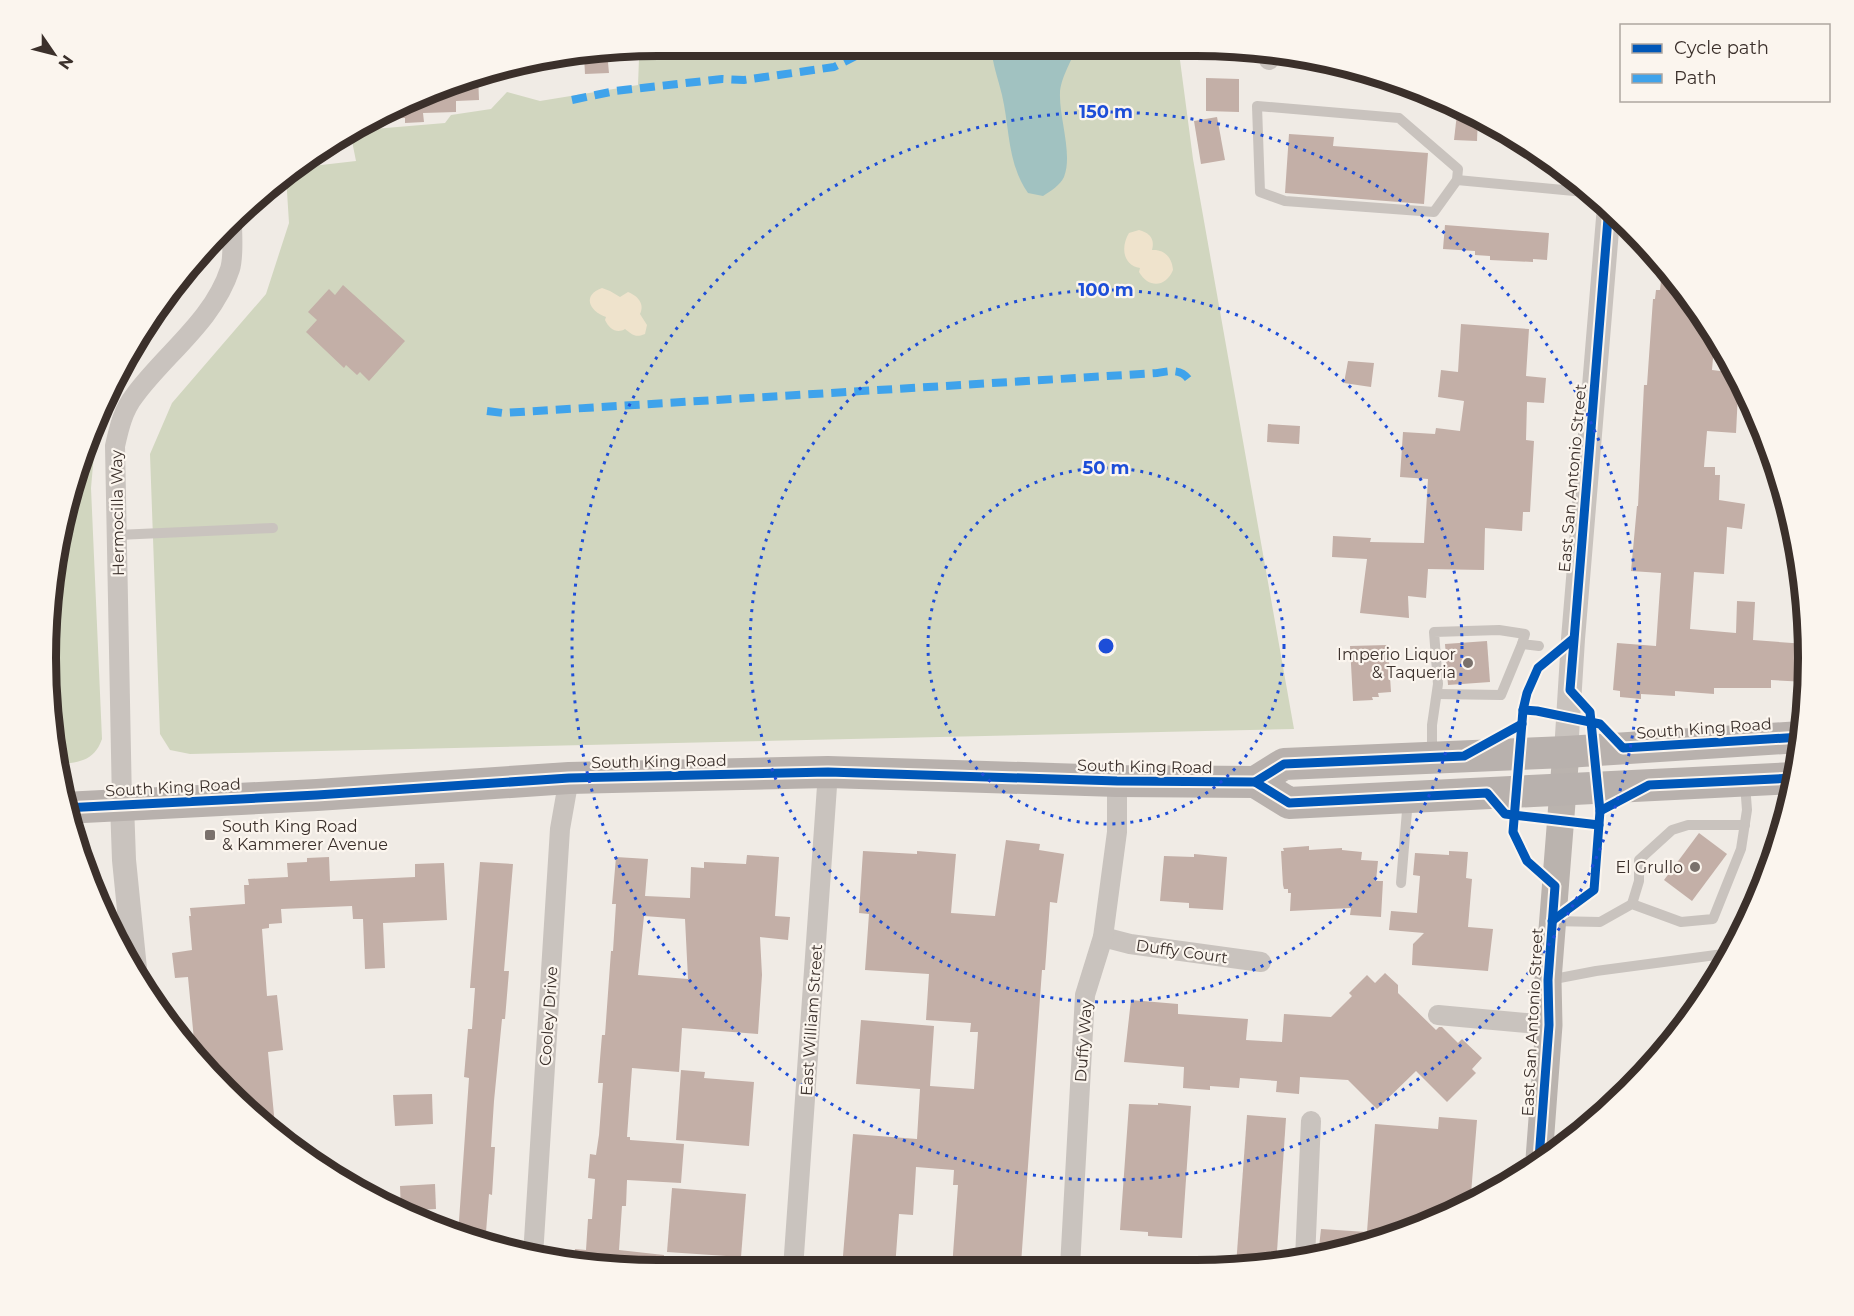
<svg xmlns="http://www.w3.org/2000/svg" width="1854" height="1316" font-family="Montserrat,sans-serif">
  <rect width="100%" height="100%" fill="#f0ebe5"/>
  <!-- green -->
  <g fill="#d1d6bf">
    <polygon points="808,45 1178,45 1193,159 1294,729 190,754 170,750 160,734 150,454 172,403 266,294 289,223 286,176 295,168 356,161 350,131 445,123 451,115 491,109 507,92 540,101 638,85 639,59"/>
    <path d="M135,342L145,350L122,378L106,408L95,442L91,488L102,739C94,762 77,763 55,764L50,738V578L92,423Z"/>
  </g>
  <!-- sand -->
  <g fill="#efe3cc">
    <path d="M1139,230C1150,233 1155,239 1152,250C1164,249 1172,257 1173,270C1166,287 1149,289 1139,272L1140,268C1122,265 1121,246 1129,233Z"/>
    <path d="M602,288L610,291L620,297L628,292C638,296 645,304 640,314L647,325L645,334C635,338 633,335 625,329C617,334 609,329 605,320L606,317C589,311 582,295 602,288Z"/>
  </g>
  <!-- water -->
  <path fill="#a1c2c1" d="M991,45H1079C1073,56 1060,80 1060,93C1059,118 1073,154 1064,177C1060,185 1051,191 1043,196L1028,193C1007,163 1010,129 1002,95C998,78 992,63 991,45Z"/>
  <!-- building -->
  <g fill="#c3afa7" fill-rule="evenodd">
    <polygon points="607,52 609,73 585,74 584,55"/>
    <polygon points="478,74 479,100 456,101 456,112 423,113 424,122 405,123 405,118 367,119 387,108"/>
    <polygon points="1206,78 1239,79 1239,112 1206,111"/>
    <polygon points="1458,105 1478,115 1477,141 1454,140"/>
    <polygon points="1217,117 1225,160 1201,164 1194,121"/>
    <polygon points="1289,134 1334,137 1333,146 1428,153 1424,204 1285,193"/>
    <polygon points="1445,225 1549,233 1547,260 1533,259 1533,262 1490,260 1490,256 1475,255 1475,251 1443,249"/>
    <polygon points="1663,262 1715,334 1712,370 1737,373 1746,394 1738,393 1736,433 1707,431 1704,467 1715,467 1715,475 1720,475 1719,500 1745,504 1742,529 1727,527 1724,574 1694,572 1690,629 1736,633 1737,601 1755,602 1753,640 1806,644 1807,682 1771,680 1771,688 1714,688 1714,694 1675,691 1675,696 1641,694 1641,699 1620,697 1620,691 1613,690 1617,643 1656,646 1661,573 1631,571 1637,506 1638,506 1644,385 1647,385 1653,299 1655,299 1656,290 1660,290"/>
    <polygon points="343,285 405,341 369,381 360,372 357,375 346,365 344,368 306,332 317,320 308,312 329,289 335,295"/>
    <polygon points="1461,324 1529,329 1526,376 1546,378 1544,403 1527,402 1526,440 1534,441 1530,512 1523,512 1522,531 1485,528 1484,570 1428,569 1426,598 1408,596 1409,618 1360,613 1367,559 1332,557 1333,536 1371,538 1370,542 1424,543 1428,479 1400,477 1403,432 1435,434 1436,428 1460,431 1464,401 1438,397 1441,370 1458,372"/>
    <polygon points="1348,361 1374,363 1371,387 1344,383"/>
    <polygon points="1268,424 1300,426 1299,444 1267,442"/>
    <polygon points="1487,641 1490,682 1448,685 1445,644"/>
    <polygon points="1388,645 1391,692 1378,693 1379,697 1372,697 1373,700 1353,701 1350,646"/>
    <polygon points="1699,833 1727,854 1692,901 1664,880"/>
    <polygon points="1006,840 1040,844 1039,850 1064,854 1057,903 1050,902 1045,970 1042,970 1021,1264 995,1262 995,1267 952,1268 958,1185 953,1185 954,1170 916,1167 913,1215 899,1214 895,1268 842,1268 853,1134 917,1139 920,1089 856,1084 861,1020 934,1026 930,1086 974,1089 978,1032 970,1032 971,1023 926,1020 929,974 865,970 869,914 859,913 863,851 917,854 917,851 956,854 951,913 995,916"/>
    <polygon points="1309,846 1309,850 1342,848 1342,850 1362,852 1361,860 1378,861 1376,881 1383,881 1381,917 1350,915 1351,908 1290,911 1291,893 1288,893 1288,889 1284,889 1283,885 1281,851 1284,851 1283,848"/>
    <polygon points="1449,851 1468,852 1466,878 1472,879 1468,927 1493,929 1488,971 1412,965 1413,944 1424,933 1389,930 1391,911 1417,913 1420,876 1413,875 1415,853 1449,855"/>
    <polygon points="1194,854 1227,857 1223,910 1189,908 1189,903 1160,901 1164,856 1194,857"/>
    <path d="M747,855L779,857L775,916L790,917L788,940L760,937L762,975L758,1034L682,1028L679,1072L632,1068L627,1137H630V1140L684,1144L681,1183L627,1180L626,1206H622L619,1250L664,1255V1269L618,1270L574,1262L575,1249L586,1250L588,1219H592L595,1179L588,1178L590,1154L596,1155L599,1135L603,1083H598L602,1035H605L611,951H613L616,904H612L616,857L648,859L645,896L690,898L691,867L704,868V862L746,864ZM644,916L685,919L688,979L638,975Z"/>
    <polygon points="329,857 330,881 415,877 415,864 444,863 447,920 383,923 385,968 365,969 363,919 353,919 352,906 281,909 282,923 269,924 269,928 262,929 267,996 277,995 283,1050 268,1052 276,1136 196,1061 188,977 175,978 172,953 192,950 189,916 191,916 190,908 245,904 244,885 249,885 248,879 288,877 287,863 307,862 307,858"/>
    <polygon points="480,862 513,864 504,971 509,971 505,1019 502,1019 494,1101 491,1147 495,1147 492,1195 489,1194 485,1245 458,1235 469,1078 464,1077 468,1029 472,1029 475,988 470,988"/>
    <polygon points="1385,973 1398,985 1398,993 1436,1030 1439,1027 1442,1027 1458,1043 1462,1039 1482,1058 1472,1069 1476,1073 1447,1102 1416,1071 1377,1109 1348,1080 1300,1077 1299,1094 1276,1092 1277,1081 1240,1078 1239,1088 1210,1086 1210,1090 1183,1088 1184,1067 1124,1062 1131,1000 1178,1004 1178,1014 1248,1019 1246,1040 1282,1042 1284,1014 1331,1017 1352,996 1349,993 1367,975 1375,983"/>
    <polygon points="681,1070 705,1072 704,1078 754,1082 749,1146 676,1140"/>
    <polygon points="432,1094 433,1124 395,1126 393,1095"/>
    <polygon points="1158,1103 1191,1106 1182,1238 1148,1236 1148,1232 1120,1230 1129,1104 1158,1105"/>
    <polygon points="1247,1115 1286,1118 1276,1266 1236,1266"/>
    <polygon points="1439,1117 1477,1120 1470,1206 1393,1239 1318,1256 1321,1229 1367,1232 1375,1124 1438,1129"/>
    <polygon points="435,1184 436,1209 401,1211 400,1186"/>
    <polygon points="672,1188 746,1194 741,1257 667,1252"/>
  </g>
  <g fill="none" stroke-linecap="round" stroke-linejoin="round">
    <!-- service -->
    <g stroke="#c9c3be" stroke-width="10">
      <polygon points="1257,106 1399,118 1458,169 1457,180 1434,212 1285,201 1260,192"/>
      <polyline points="1457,180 1595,193"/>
      <polyline points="117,535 273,528"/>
      <polyline points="1437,694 1501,695 1522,644"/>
      <polyline points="1432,756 1432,725 1438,684 1434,632 1499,630 1525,634 1522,644 1539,646"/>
      <polyline points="1401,883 1408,799"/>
      <polyline points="1632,904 1639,881 1639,860 1672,830 1688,825 1745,825"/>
      <polyline points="1552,921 1600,922 1632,904 1681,922 1713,919 1741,849 1747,810 1745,784"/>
      <polyline points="1549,980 1596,971 1731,953"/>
    </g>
    <!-- minor -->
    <g stroke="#c9c3be" stroke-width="20">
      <polyline points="1267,52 1269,60"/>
      <path d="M122,804L115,446C119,428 123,410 135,395C166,353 213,321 230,269C234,256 232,237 232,223"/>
      <polyline points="1103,937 1130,944 1261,962"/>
      <polyline points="1438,1015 1549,1025"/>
      <polyline points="533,1256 560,829 569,778"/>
      <polyline points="1305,1259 1311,1121"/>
      <polyline points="1070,1267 1085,995 1103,937 1117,832 1117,781"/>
      <polyline points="793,1269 828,772"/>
    </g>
    <!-- tertiary -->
    <g stroke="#c9c3be" stroke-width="24">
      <polyline points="1566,752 1573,639 1609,206"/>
      <polyline points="122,804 124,860 135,969"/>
    </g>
    <!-- secondary -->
    <polyline stroke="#bab3ae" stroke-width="27" points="1539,1159 1549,1025 1548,980 1566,752"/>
    <!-- primary -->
    <g stroke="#b8b1ad" stroke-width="32">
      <polyline points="1255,782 1289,803 1795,778"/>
      <polyline points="64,808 317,795 569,778 828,772 1117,781 1255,782 1284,764 1566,752 1801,737"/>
    </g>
    <!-- quiet -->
    <g stroke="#3fa3eb" stroke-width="8" stroke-dasharray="15 8" stroke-linecap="butt">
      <polyline points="572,100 615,91 722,79 744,80 834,67 856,56 862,45"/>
      <path d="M487,411L503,413L1157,373C1169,371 1181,368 1189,380"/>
    </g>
    <!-- cycleway casing -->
    <g stroke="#fbf5ee" stroke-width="13">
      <g id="cycleway">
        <polyline points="1523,710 1537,711 1600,724 1623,748 1801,737"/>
        <polyline points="1255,782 1289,803 1487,793 1505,814 1599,825"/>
        <polyline points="64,808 317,795 569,778 828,772 1117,781 1255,782 1284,764 1464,756 1522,724"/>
        <polyline points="1600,811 1649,785 1795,778"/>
        <polyline points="1552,921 1594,890 1600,811 1590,712 1570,690 1609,206"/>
        <polyline points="1539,1159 1549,1025 1548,980 1555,886 1527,861 1513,832 1523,710 1527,693 1538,668 1573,639"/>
      </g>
    </g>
    <!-- cycleway -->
    <use href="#cycleway" stroke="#0057b8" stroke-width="9"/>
  </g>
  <!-- distance rings -->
  <g fill="none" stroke="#1d4ed8" stroke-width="3" stroke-dasharray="3 6">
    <circle cx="1106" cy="646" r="178"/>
    <circle cx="1106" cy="646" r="356"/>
    <circle cx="1106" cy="646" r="534"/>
  </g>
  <!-- markers -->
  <g fill="#7a716c" stroke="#fbf5ee" stroke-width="2">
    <circle cx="1468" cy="663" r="6"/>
    <rect x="204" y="829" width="12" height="12" rx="3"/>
    <circle cx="1695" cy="867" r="6"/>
  </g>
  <g text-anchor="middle" stroke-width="4.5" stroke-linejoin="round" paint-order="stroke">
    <!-- street labels -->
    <g font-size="16" fill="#3b302b" stroke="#fbf5ee">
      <text transform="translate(1572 478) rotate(-85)" y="6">East San Antonio Street</text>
      <text transform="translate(117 513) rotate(-91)" y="6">Hermocilla Way</text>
      <text transform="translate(1704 728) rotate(-4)" y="6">South King Road</text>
      <text transform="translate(659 761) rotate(-1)" y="6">South King Road</text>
      <text transform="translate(1145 766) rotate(1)" y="6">South King Road</text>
      <text transform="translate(173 787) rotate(-3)" y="6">South King Road</text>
      <text transform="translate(1182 951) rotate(8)" y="6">Duffy Court</text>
      <text transform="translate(548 1016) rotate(-86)" y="6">Cooley Drive</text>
      <text transform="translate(811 1020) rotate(-86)" y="6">East William Street</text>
      <text transform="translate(1532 1022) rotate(-87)" y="6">East San Antonio Street</text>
      <text transform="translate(1083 1041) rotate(-86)" y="6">Duffy Way</text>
    </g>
    <!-- poi labels -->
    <g font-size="16" fill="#3b302b" stroke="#fbf5ee" text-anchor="end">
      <text x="1456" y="660">Imperio Liquor<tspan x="1456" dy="18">&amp; Taqueria</tspan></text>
      <text x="222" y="832" text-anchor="start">South King Road<tspan x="222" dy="18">&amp; Kammerer Avenue</tspan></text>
      <text x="1683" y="873">El Grullo</text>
    </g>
  </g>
  <!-- crop -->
  <path d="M0 0H1854V1316H0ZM658 56H1196A602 602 0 0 1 1798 658V658A602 602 0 0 1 1196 1260H658A602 602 0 0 1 56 658V658A602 602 0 0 1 658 56Z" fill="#fbf5ee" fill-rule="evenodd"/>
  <path fill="none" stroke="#3b302b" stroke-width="8" d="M658 56H1196A602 602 0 0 1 1798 658V658A602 602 0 0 1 1196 1260H658A602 602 0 0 1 56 658V658A602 602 0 0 1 658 56Z"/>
  <circle cx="1106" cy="646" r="9" fill="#1d4ed8" stroke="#fbf5ee" stroke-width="3"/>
  <g font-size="18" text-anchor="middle" font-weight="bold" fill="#1d4ed8" stroke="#fbf5ee" stroke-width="4.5" stroke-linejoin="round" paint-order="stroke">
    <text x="1106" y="118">150 m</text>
    <text x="1106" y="296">100 m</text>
    <text x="1106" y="474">50 m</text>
  </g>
  <!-- legend -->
  <rect x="1620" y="24" width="210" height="78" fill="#fbf5ee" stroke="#aea6a0" stroke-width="1.5"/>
  <rect x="1632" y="44" width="30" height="9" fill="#0057b8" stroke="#aea6a0" stroke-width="1.5"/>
  <text x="1674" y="54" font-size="18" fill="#3b302b">Cycle path</text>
  <rect x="1632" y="74" width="30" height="9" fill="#3fa3eb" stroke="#aea6a0" stroke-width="1.5"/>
  <text x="1674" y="84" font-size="18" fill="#3b302b">Path</text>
  <!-- north arrow -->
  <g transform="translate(54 54) rotate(125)" stroke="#fbf5ee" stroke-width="4.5" paint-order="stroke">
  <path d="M0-4.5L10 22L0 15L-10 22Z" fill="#3b302b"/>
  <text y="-9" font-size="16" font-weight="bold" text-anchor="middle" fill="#3b302b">N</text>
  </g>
</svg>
